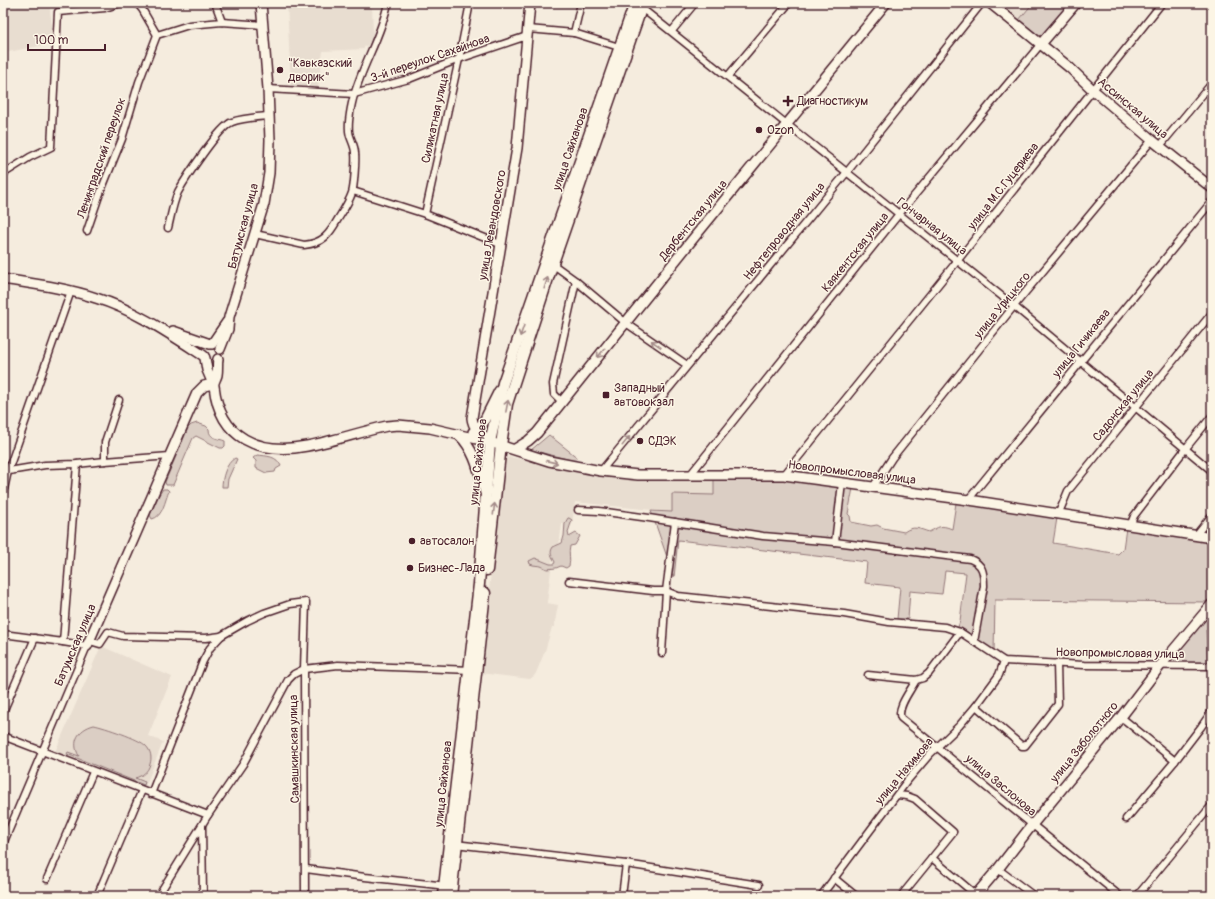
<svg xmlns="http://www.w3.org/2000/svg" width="1215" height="899" font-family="Pangolin,sans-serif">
  <rect width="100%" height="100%" fill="#f5ecde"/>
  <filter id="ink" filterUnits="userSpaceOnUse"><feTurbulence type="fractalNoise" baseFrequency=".025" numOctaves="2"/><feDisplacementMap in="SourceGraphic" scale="8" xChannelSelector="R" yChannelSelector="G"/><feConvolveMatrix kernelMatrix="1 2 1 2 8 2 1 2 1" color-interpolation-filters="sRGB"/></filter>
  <g filter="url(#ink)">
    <!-- built -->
    <g fill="#e8ddd0">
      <polygon points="3,3 49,3 54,43 3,53"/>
      <polygon points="287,3 372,3 373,37 367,46 364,47 364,49 323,51 318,88 291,86"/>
      <polygon points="998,3 1033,3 1019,20"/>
      <polygon points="509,457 533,461 592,476 641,478 714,478 714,495 672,512 575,502 572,525 562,524 559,545 554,545 547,603 558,605 554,627 552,627 545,651 536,673 534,676 530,679 480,673 503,462 505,459"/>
      <polygon points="101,646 172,677 148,736 163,742 145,787 55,752"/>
    </g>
    <!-- green -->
    <g fill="#dbcec4" stroke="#927678">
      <polygon points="1033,3 1071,3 1042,38 1019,20"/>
      <path d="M197,423L206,426L209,429C209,439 218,438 225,441V446L223,448H220L196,436L193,438L173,485H166L165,482L188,428L191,425Z"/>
      <polygon points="549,435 578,458 575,461 531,450"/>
      <path d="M257,455C267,456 277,456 281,466L276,469L275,472L266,473L256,468V461L253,458Z"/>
      <path d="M235,458L237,459L228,479L227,487H222C222,478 226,463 235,458Z"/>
      <path d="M714,478H785L853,488L848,514L850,516L851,522L871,526L877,525L883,528L904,532C914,525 919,529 929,532C939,527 940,524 952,529L956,503L1057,518L1053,543L1118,554L1123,549L1126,528L1212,541V600L1210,602L995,600L994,653L965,630L958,627L960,621L966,573L945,571L942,594L910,591L908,619H897L900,587L865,583L867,562L678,540L674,577L651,511L672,512V494L714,495Z"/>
      <path d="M163,489H167L169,491C165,500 163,517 152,519L150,515L159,495Z"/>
      <path d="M568,518H569L572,520L568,532L569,537L576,533L580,536L575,545L570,546C568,553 571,560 569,566L566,568L561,566L556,568L547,569L541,566L533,565L530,564L529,561L535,558L550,564H554L555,562C552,556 549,553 553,547L562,543L564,536L565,523Z"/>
      <polygon points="1212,608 1211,630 1206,630 1208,663 1176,663 1173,658 1174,655"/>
      <path d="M94,725C104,727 140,739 146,746C151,751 152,758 150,764C148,772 142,776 135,778L145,782L144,785L67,754L68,752L79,756C71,742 78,729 94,725Z"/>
    </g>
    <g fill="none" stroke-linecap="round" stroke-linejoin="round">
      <!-- street casing -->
      <g stroke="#4a1f2b" stroke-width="9">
        <g id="street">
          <polyline points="137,3 142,9 157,35"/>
          <polyline points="215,3 222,22"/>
          <polyline points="639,6 1014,306 1212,471"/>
          <polyline points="528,29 574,33 619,47"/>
          <polyline points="672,31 695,3"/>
          <polyline points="574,33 581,3"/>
          <polyline points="728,76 789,3"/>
          <polyline points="268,89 354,94 409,79 459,59 527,36"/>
          <polyline points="1160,146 1212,83"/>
          <polyline points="3,174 30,157 51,147 58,12 105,8 121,3"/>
          <polyline points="353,191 425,214 500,244"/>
          <polyline points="425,214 459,59 470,3"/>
          <path d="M168,228C171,216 173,203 178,192C185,179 219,127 232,122C242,118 258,117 269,116"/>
          <polyline points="87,231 99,196 122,139 139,82 157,35 189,25 222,22 263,25"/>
          <path d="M255,234L304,245C323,243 329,235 338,219C343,211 349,202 352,193C354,187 356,160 355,153C355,147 352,142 350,136C347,127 350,112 352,103C360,68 381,38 388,3"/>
          <polyline points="551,263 576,281 626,323 687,365"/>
          <polyline points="562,402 554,394 553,384 576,281"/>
          <polyline points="105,461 105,442 119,400"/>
          <polyline points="601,471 847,172 982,3"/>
          <polyline points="3,472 45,465 77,464 105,461 170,456"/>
          <polyline points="690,475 899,214 1040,45"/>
          <polyline points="784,475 958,260 1162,3"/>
          <polyline points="873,487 892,458 1014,306 1152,140"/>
          <polyline points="3,494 8,471 71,291"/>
          <polyline points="968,500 1212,201"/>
          <path d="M578,510L599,511L649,518L763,536L835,542L970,559C983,564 984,573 984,586L974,642"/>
          <polyline points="1058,515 1068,491 1212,313"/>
          <polyline points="675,522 666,591 678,596 844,614 889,622 945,627 960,632 1004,661 1084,665 1212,666"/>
          <polyline points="1130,526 1134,516 1186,448 1212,416"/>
          <polyline points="1196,535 1212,515"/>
          <polyline points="835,542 842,483"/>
          <polyline points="569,581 653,591 666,591 662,653"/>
          <polyline points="3,634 63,642 87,646 3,844"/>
          <polyline points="90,641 100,644 108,632 123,636 206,638 221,636 247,621 264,613 290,604 306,602 304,669 305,896"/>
          <polyline points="63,642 77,464"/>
          <polyline points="868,675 916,680 923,678 929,673 960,632"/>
          <path d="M916,680C911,690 896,708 901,718L1120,896"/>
          <polyline points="976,706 1022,746 1025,746 1058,704 1057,663"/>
          <polyline points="3,712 35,638"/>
          <polyline points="1121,717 1175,761"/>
          <polyline points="3,736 208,815"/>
          <polyline points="151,794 203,661 210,648 221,636"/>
          <polyline points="897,795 907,796 915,799 953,832 901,896"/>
          <polyline points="1126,819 1175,761 1201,727 1212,711"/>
          <polyline points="202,826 203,896"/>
          <polyline points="455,844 626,864 759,885"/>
          <polyline points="932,858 976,895"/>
          <polyline points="306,869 365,877 447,886"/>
          <polyline points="998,869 1034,896"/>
          <polyline points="834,878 856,896"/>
          <polyline points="47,879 93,772"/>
          <polyline points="97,896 142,790"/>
          <polyline points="158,896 208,815 243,764 288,680 294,674 304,669 338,665 472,670"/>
          <polyline points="622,896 626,864"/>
          <polyline points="821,896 907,781 930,754 959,726 976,706 999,675 1004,661"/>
          <polyline points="1137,896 1212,805"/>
        </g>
      </g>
      <!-- secondary casing -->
      <g stroke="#4a1f2b" stroke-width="12">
        <g id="secondary">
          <polyline points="990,3 1070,68 1093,90 1152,140 1212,188"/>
          <polyline points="1040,45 1076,3"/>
          <path d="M3,279C34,284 66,288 96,298C135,310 170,334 204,356"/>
          <polyline points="173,331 210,344"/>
          <polyline points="212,344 227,322"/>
          <polyline points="220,349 228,329 229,317 264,204 269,173 270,140 268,89 261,3"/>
          <polyline points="205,358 207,370 213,384"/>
          <path d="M218,359C217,364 218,370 217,375C216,379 213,382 214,386C220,439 259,455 307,446C334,441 360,432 387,426L398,425L430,428L490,442L549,461L601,471L638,475H784L976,501L1212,538"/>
          <polyline points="473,432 483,423 499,391"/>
          <path d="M459,435C475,450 479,472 485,493"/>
          <path d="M488,440C480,433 473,428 472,418L517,148L530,3"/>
          <polyline points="515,449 528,441 537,433 692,240 886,3"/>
          <polyline points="87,646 197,393 204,386 213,384"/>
          <polyline points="975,896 998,869 1032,825 1121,717 1160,666 1212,604"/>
        </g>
      </g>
      <!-- primary casing -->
      <g stroke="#4a1f2b" stroke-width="13">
        <g id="primary">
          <polyline points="487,570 501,445 507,404 553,263 643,3"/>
          <polyline points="443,896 479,584 490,442 503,383 635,3"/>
          <polyline points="451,896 485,593"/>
        </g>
      </g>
      <!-- street -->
      <use href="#street" stroke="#fcf5e5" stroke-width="6"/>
      <!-- secondary -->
      <use href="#secondary" stroke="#fcf5e5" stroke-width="9"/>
      <!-- primary -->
      <use href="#primary" stroke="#fcf5e5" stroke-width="10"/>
    </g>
    <!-- one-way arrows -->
    <defs><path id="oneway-shaft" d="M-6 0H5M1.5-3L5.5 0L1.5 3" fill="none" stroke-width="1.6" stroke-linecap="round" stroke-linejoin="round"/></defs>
    <g stroke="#a38a88">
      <use href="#oneway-shaft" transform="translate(546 283) rotate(-72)"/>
      <use href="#oneway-shaft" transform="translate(522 331) rotate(109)"/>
      <use href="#oneway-shaft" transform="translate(656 344) rotate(-145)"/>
      <use href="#oneway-shaft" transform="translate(601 353) rotate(129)"/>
      <use href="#oneway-shaft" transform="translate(507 406) rotate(-79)"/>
      <use href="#oneway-shaft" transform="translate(626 441) rotate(-51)"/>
      <use href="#oneway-shaft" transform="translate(552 462) rotate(13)"/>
      <use href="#oneway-shaft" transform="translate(494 509) rotate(-83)"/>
    </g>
  </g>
  <!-- markers -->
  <g fill="#4a1f2b" stroke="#fcf5e5" stroke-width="1.5">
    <circle cx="280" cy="70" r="4"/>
    <path d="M786 95h4v4h4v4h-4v4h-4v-4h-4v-4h4z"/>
    <circle cx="759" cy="130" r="4"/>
    <rect x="602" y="391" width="8" height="8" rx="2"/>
    <circle cx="640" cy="441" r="4"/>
    <circle cx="412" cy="541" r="4"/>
    <circle cx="410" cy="568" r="4"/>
  </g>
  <g text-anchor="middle" stroke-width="3" stroke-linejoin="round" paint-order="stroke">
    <!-- street labels -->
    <g font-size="12" fill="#4a1f2b" stroke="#fcf5e5">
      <text transform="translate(430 58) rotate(-19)" y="4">3-й переулок Сахайнова</text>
      <text transform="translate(1133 108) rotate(40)" y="4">Ассинская улица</text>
      <text transform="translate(435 118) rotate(-78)" y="4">Силикатная улица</text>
      <text transform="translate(570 149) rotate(-71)" y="4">улица Сайханова</text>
      <text transform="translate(101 158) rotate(-71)" y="4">Ленинградский переулок</text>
      <text transform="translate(1003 186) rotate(-52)" y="4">улица М.С.Гуцериева</text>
      <text transform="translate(693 220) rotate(-51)" y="4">Дербентская улица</text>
      <text transform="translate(492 225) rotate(-80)" y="4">улица Левандовского</text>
      <text transform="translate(243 226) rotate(-75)" y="4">Батумская улица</text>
      <text transform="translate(932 226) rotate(38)" y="4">Гончарная улица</text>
      <text transform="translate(784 231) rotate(-51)" y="4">Нефтепроводная улица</text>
      <text transform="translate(855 252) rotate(-51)" y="4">Каякентская улица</text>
      <text transform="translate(1002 305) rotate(-51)" y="4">улица Урицкого</text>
      <text transform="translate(1081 343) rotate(-51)" y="4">улица Гичикаева</text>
      <text transform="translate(1123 405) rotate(-51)" y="4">Садонская улица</text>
      <text transform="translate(478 462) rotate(-84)" y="4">улица Сайханова</text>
      <text transform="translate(852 472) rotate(7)" y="4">Новопромысловая улица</text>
      <text transform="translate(75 645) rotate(-67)" y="4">Батумская улица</text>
      <text transform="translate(1120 653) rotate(1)" y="4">Новопромысловая улица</text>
      <text transform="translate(1084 742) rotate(-51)" y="4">улица Заболотного</text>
      <text transform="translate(294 749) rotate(-91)" y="4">Самашкинская улица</text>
      <text transform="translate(904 771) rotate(-50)" y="4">улица Нахимова</text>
      <text transform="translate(443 784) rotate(-84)" y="4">улица Сайханова</text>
      <text transform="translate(1001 785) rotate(40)" y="4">улица Заслонова</text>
    </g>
    <!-- poi labels -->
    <g font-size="12" fill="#4a1f2b" stroke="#fcf5e5" text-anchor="start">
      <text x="288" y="67">"Кавказский<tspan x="288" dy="14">дворик"</tspan></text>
      <text x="797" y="105">Диагностикум</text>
      <text x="767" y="134">Ozon</text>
      <text x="614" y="392">Западный<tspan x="614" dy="14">автовокзал</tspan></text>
      <text x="648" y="445">СДЭК</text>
      <text x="420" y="545">автосалон</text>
      <text x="418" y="572">Бизнес-Лада</text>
    </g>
  </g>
  <!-- margin -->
  <rect width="1215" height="899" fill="none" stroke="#fcf5e5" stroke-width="16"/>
  <rect x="8" y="8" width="1199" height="883" fill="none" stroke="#4a1f2b" stroke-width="1.5" filter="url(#ink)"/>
  <!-- scale -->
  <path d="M28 44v6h77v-6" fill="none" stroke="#4a1f2b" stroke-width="2"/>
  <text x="34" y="44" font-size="12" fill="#4a1f2b" stroke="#fcf5e5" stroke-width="3" paint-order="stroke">100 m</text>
</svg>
